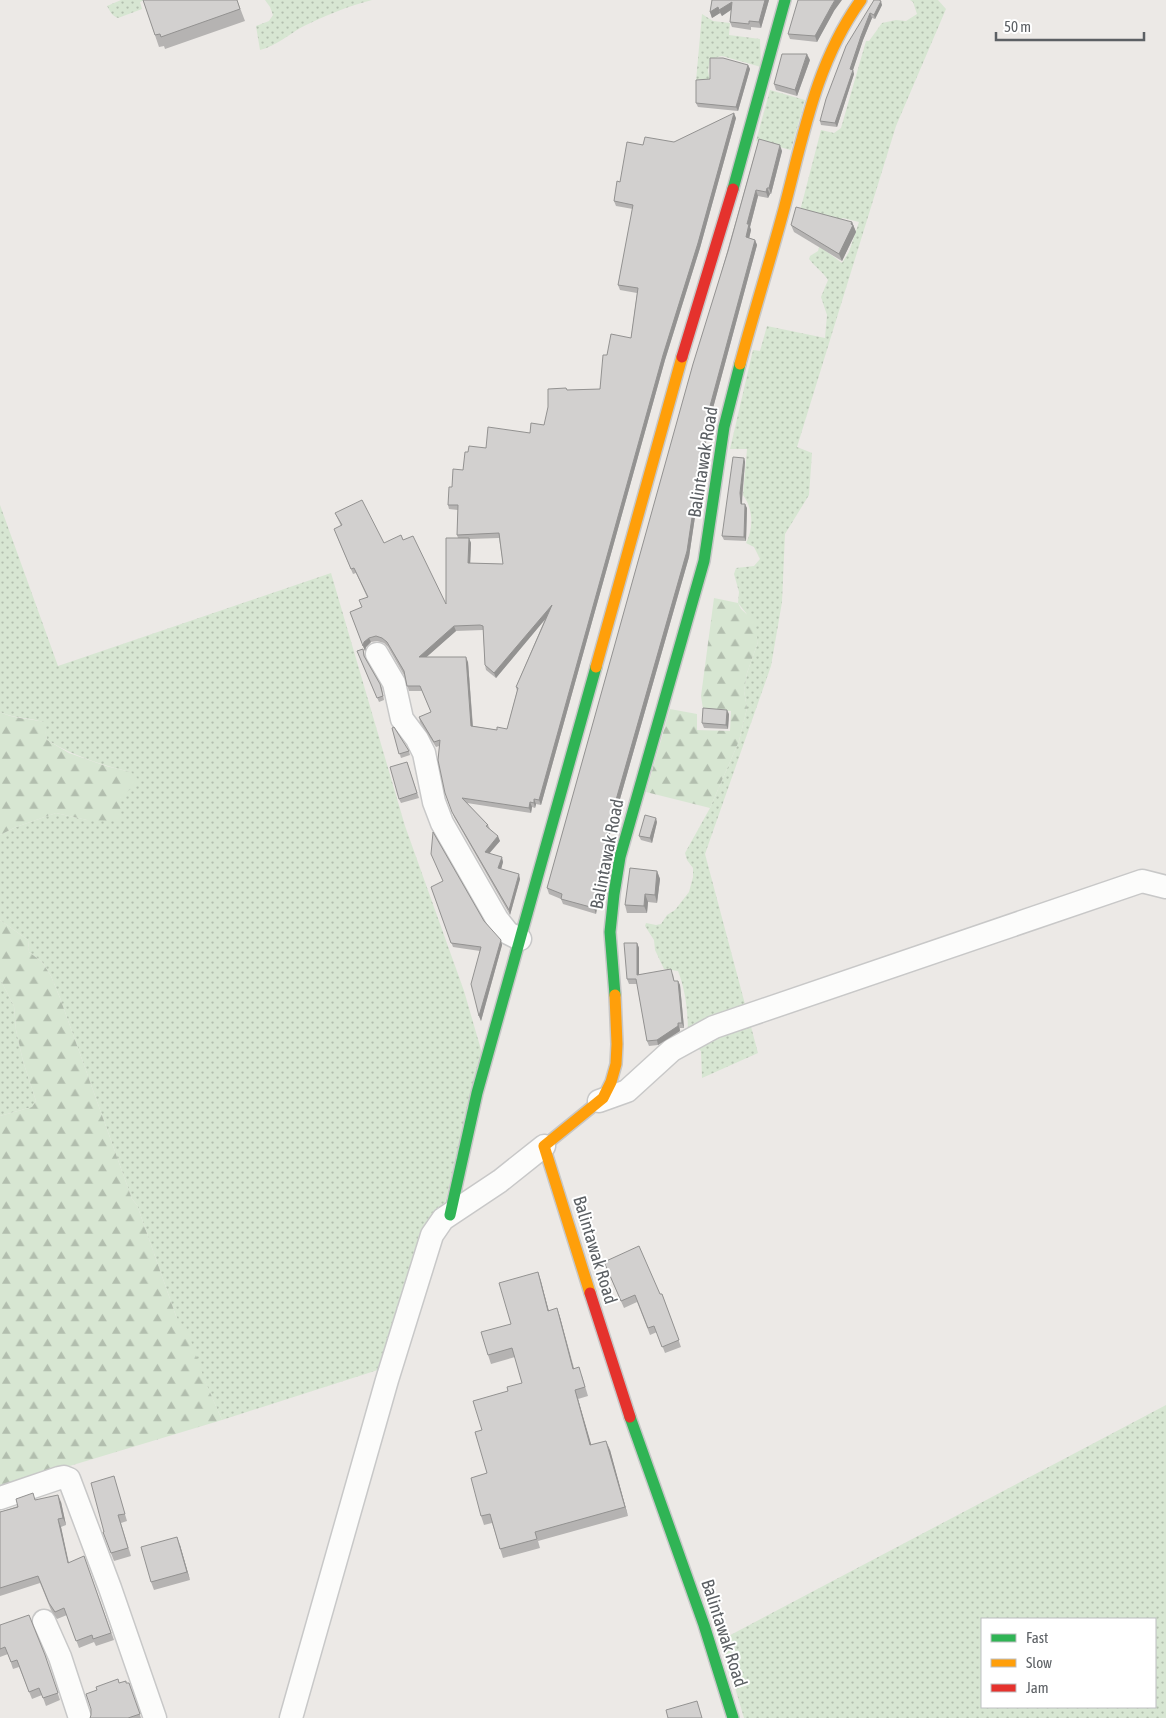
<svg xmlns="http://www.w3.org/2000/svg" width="1166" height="1718" font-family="'Asap Condensed',sans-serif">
  <defs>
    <pattern id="grass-dots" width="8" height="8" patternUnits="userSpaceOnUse" patternTransform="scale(1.25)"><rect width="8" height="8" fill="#d7e6d2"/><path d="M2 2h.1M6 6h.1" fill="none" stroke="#b2beae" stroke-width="1.8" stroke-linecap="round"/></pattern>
    <pattern id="forest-firs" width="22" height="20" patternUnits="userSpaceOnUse" patternTransform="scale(1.25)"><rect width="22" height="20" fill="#d7e6d2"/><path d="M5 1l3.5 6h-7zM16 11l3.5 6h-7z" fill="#b2beae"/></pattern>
  </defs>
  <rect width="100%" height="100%" fill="#ece9e6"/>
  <!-- grass -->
  <g fill="url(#grass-dots)" fill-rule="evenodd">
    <path d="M121,0H144L140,2L142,9L118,18C112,16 110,11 107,6Z"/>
    <path d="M265,0H372C348,6 324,16 302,27C288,35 276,46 260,50L256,26L269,21L273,15L270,7Z"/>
    <path d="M910,0H938L946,9L896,126L797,447L812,453L809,495L785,534L782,602L771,666L705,854L758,1053L702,1078L701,1051L688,1041C688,1015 687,995 678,971L664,969L655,950L654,940L645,926L646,923L656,925L661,924L667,915L675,910L689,892L693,877V868L687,860L685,853L710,808L739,741L747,708L744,691L747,673L758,642L746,613L738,603L739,592L734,574L736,568L754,566L760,559L754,547L746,543C754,528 753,508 743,495L747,449H730L753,350L760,351L767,326L825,338L827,315L821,297L828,280C822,271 815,267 809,259L810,256L818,251L826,223L800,211L821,130L834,133L841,128L866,41H869L882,23L896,20L906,21L917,14L913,2ZM843,218L859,222L849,252L842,263L826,251L839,220Z"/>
    <polygon points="702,14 713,21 730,23 729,35 760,39 761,67 722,56 710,59 708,71 710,80 696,81"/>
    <polygon points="770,90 805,100 791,150 756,141"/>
    <path d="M0,505L58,666L331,573L405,826L464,991L482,1053L442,1215L384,1368L222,1420L176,1316L137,1205L132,1199L60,998L51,976L42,962L29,952L28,940L0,920V835L16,827L56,813L87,820L120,798L131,772C101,765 74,756 47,740L43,722C28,717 15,719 0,712Z"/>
    <polygon points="0,979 14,1006 16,1030 23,1061 36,1101 32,1107 0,1116"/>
    <path d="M1166,1405V1718H744L721,1640ZM982,1619H1155V1707H982Z"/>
  </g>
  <!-- forest -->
  <g fill="url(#forest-firs)">
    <polygon points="714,598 738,603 741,609 754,621 758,642 747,673 744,691 747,708 739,741 710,808 646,792 670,709 697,714 697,730 730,731 731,711 703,709 701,696"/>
    <path d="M0,712C14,719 28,718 44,722L47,740L69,753L106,766L131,772L140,781L120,798L121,821L87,820L56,813L16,827L0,835Z"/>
    <polygon points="0,920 28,940 29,952 42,962 51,976 60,998 132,1199 137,1205 176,1316 181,1324 186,1327 205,1381 222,1420 0,1487 0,1116 32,1107 36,1101 23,1061 16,1030 14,1006 0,979"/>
  </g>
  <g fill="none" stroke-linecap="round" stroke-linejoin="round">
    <!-- street casing -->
    <g stroke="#c8c8c8" stroke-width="25">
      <g id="street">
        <polyline points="377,654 394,683 402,719 417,739 424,753 434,802 442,823 497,919 508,933 520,939"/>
        <polyline points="599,1101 627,1091 672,1050 714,1027 1142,881 1166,887"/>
        <polyline points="0,1498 59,1478 64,1477 69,1479 110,1588 155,1718"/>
        <polyline points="44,1621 60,1657 80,1718"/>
        <polyline points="291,1718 387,1380 432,1235 443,1219 500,1181 544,1146"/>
      </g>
    </g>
    <!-- fast casing -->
    <g stroke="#c7c7c7" stroke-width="14">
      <g id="fast">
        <polyline points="733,189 785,0"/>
        <polyline points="615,995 610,932 614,894 620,857 704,561 724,427 740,364"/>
        <polyline points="450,1215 477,1093 596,667"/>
        <polyline points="630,1417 704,1625 733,1718"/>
      </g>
    </g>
    <!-- slow casing -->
    <g stroke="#c7c7c7" stroke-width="14">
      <g id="slow">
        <path d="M740,364C754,312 770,261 784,209C803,137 816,62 861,0"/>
        <polyline points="596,667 682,357"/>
        <polyline points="590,1293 544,1146 603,1098 611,1082 616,1064 617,1044 615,995"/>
      </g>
    </g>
    <!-- jam casing -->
    <g stroke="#c7c7c7" stroke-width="14">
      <g id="jam">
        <polyline points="682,357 733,189"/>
        <polyline points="590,1293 630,1417"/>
      </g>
    </g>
    <!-- street -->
    <use href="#street" stroke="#fcfcfb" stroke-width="22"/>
    <!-- fast -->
    <use href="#fast" stroke="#30b455" stroke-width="11"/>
    <!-- slow -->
    <use href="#slow" stroke="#ff9f0a" stroke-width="11"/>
    <!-- jam -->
    <use href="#jam" stroke="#e5322d" stroke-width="11"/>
  </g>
  <!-- wall -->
  <g fill="#b5b3b2" fill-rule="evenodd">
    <polygon points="143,0 237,0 245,21 165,49 164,46 159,47"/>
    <polygon points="712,0 769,0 761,28 751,27 751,30 732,27 730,22 731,9 722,16 720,13 712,18 710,12"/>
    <polygon points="874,0 882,5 875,19 872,18 863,40 853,70 854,74 837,127 821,125 820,121"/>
    <polygon points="834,11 817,42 790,39 788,34"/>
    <polygon points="810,60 797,96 776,90 774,84"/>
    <polygon points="748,65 750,69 738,111 698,107 696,103 710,79"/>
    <path d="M736,118L700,248L665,360L541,805L536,804L535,808L532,807L531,813L467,803L488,825L490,829L500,841L489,854L503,862L501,869L520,879L510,915L454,817L445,793L439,746L436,747L420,722L419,717L431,712L422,691H409L404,675L388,647L384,643L377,641L371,642L366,647L365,651L350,612L362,608L367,597L356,573L353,574L336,534L341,526L335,513L384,543L403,540L446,604L458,538L457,535L458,510L449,509L448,505L452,487L463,470L486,448L530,433L544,425L566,388L567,390L600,389L607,355L631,338L637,293L620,290L618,285L633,209L616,206L614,201L620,182L643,145L674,142ZM499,538L503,564L470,563L471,543L469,539ZM545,619L516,687L517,691L507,729L497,730L473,726L468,662L426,657L456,631L483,630L485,665L486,670L496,678Z"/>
    <polygon points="759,139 782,151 771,194 770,194 768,198 758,196 750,227 751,230 749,238 755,240 757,245 709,423 689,557 608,841 596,914 563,904 561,899 549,894 547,888"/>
    <polygon points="852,222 856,232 842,261 794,232 791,225"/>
    <polygon points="744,458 745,462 742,504 747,508 746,541 724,540 722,536"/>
    <polygon points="363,649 365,658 380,684 382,688 384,700 379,702 357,651"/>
    <polygon points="729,714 728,729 704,728 702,723"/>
    <polygon points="392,728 409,751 410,755 401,758"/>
    <polygon points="407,762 419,798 401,803 399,799"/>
    <polygon points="657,822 652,843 641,840 639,836"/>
    <polygon points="657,871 660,879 657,903 648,902 647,913 627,913 625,905"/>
    <polygon points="431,887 484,921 502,945 481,1021 479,1016 480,951 453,947"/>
    <polygon points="637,943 639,948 639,974 673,974 674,981 678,981 680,985 684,1028 680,1028 680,1031 658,1045 649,1046 647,1041 637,984 629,984 627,979"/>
    <polygon points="604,1262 660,1294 662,1294 681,1347 665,1353 657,1332 650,1335 637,1302 624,1308"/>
    <polygon points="538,1272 549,1311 557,1308 560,1317 574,1368 582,1376 588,1396 578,1399 591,1445 610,1450 628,1516 538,1541 540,1548 503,1558 492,1523 484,1525 481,1516 487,1473 482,1430 508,1391 522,1383 515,1357 491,1364 488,1355 511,1324"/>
    <polygon points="116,1484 127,1521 121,1523 131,1556 114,1561 103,1532 104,1532"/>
    <polygon points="36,1500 61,1502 66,1525 61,1527 69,1563 84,1556 114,1640 96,1646 94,1642 79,1648 67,1615 57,1619 51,1610 40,1583 0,1596 0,1512"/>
    <polygon points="180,1545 190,1580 154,1590 151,1582"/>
    <polygon points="0,1625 45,1655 60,1700 46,1706 42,1695 32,1699 19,1667 13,1669 8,1654 0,1657"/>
    <polygon points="119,1683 129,1683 141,1718 90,1718"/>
  </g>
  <!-- shaded-wall -->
  <g fill="#939291">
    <polygon points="765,0 769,0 761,28 759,22"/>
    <polygon points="835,0 842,0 834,11 817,42 815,36 832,5"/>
    <polygon points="881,1 882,5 875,19 874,15"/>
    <polygon points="732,2 734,8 722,16 719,10"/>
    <polygon points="718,7 720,13 712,18 710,12"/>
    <polygon points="870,13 872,18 863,40 853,70 854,74 837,127 835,123 850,69 861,36"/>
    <polygon points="807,54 810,60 797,96 795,90"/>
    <polygon points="748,65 750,69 738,111 736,107"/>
    <polygon points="734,113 736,118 700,248 665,360 541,805 539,800 663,355"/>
    <polygon points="780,145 782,151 771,194 769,188"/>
    <polygon points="767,188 770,194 768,198 766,192"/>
    <polygon points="756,190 758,196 750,227 751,230 748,243 746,237 747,224"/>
    <polygon points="852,222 856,232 842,261 839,254"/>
    <polygon points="755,240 757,245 709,423 689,557 608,841 596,914 594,908 606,835 707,417"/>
    <polygon points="744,458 745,462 742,497 742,508 741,504 740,493"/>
    <polygon points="745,504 747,508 746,541 744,537"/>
    <polygon points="469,538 471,543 470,568 468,563"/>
    <polygon points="552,605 553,610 496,678 494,673"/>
    <polygon points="454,626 456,631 421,662 419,657"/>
    <polygon points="369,638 371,642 366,647 365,651 363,646 364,642"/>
    <polygon points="466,657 468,662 473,731 471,726"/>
    <polygon points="727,710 729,714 728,729 726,725"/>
    <polygon points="534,799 536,804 535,808 534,803"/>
    <polygon points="530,802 532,807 531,813 529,808"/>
    <polygon points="656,818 657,822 652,843 650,838"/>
    <polygon points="498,836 500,841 486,857 485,852"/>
    <polygon points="502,857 503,862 500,873 498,868"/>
    <polygon points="657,871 660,879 657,903 655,895"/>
    <polygon points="519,874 520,879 510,915 509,910"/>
    <polygon points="645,894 648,902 647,913 644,906"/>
    <polygon points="501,940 502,945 481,1021 479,1016"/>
    <polygon points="637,943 639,948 639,980 637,975"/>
    <polygon points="678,981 680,985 684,1028 682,1023"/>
    <polygon points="678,1023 680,1031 658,1045 657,1040"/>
    <polygon points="538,1272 541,1281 551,1320 548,1311"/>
    <polygon points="557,1308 560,1317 576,1378 573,1369"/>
    <polygon points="575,1390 578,1399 594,1454 590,1445"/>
    <polygon points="606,1441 610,1450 628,1516 625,1507"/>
    <polygon points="58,1495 61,1502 66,1525 63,1518"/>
    <polygon points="58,1519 61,1527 70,1570 68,1563"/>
    <polygon points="177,1537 180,1545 190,1580 187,1572"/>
  </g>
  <!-- building -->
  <g fill="#d2d0cf" stroke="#939291" fill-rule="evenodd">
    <polygon points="143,0 237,0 240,9 161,37 160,34 155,35"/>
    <polygon points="712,0 765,0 759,22 749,21 749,24 730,22 732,2 719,10 718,7 710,12"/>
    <polygon points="798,0 835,0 832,5 815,36 788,34"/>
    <polygon points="874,0 879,0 881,1 874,15 870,13 861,36 850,69 853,70 835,123 820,121 826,99 846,46"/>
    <polygon points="782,54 807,54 795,90 774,84"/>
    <polygon points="710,58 723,58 748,65 736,107 696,103 696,80 710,79"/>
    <path d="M734,113L698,243L663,355L539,800L534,799V803L530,802L529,808L462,798L488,825L486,826L498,836L485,852L502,857L498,868L519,874L509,910L452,812L445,793L438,760L440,740L434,742L419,717L431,712L420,686H407L404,671L387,642L382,638L376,636L369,638L364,642L363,646L350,612L362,607L359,600L368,597L354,568L351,569L334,529L342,525L335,513L362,500L384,543L401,535L403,540L413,536L446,604V538H469L468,563L503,564L499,533L457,535L458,505H448L449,487H452L453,469L463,470L465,452H468L469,446L486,448L488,427L530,433L531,423L544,425L548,407V389L566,388L567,390L600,389L603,355H607L611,334L631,338L638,288L618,285L633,205L614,201L617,181L620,182L627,142L643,145L645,137L674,142ZM552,605L516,687L518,688L507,729L497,727V730L471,726L466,657H419L454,626L480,625L483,626L485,665L494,673Z"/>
    <polygon points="759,139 780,145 769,188 767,188 766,192 756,190 747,224 749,224 746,237 755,240 707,417 687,551 606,835 594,908 561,899 562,894 547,888 693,364 728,251"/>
    <polygon points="796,207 852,222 851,224 853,225 839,254 791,225"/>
    <polygon points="733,457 744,458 740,493 741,504 745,504 744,537 722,536"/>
    <polygon points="363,649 364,656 380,684 383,696 377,698 357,651"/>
    <polygon points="703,708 727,710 726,725 702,723"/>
    <polygon points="394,727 409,751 399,754 392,728"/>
    <polygon points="407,762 417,793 399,799 390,767"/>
    <polygon points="645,815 656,818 650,838 639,836"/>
    <polygon points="433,832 484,921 501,940 479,1016 471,984 481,947 451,943 431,887 443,881 431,854"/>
    <polygon points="630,868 657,871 655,895 645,894 644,906 625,905"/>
    <polygon points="624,943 637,943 637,975 671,969 674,981 678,981 682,1023 678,1023 678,1026 657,1040 647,1041 636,979 627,979"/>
    <polygon points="639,1246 660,1294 662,1294 679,1340 662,1347 654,1326 648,1328 635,1295 621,1301 604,1262"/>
    <polygon points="538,1272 548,1311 557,1308 573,1369 579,1367 585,1387 575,1390 590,1445 606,1441 625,1507 535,1532 537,1539 500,1549 490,1514 481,1516 471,1478 487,1473 475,1432 482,1430 473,1401 508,1391 507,1387 522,1383 512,1348 488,1355 481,1332 511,1324 499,1283"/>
    <polygon points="114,1476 125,1514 118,1515 128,1548 111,1553 103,1532 104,1532 91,1483"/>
    <polygon points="33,1493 35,1500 58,1495 63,1518 58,1519 68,1563 84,1556 111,1633 93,1639 92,1635 76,1641 64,1608 55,1612 49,1603 38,1576 0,1588 0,1512 18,1507 16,1499"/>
    <polygon points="177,1537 187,1572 151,1582 141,1547"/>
    <polygon points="29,1615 45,1655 58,1693 43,1698 39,1688 29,1692 17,1660 11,1662 5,1647 0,1649 0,1625"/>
    <polygon points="118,1679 119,1683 126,1681 126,1683 129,1683 140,1714 128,1718 90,1718 91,1715 91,1709 86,1694 97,1690 96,1687"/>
    <polygon points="697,1701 702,1718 668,1718 666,1710"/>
  </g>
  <g text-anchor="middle" stroke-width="4" stroke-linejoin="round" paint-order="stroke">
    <!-- street labels -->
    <g font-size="18" fill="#5c6064" stroke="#fff">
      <text transform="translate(703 462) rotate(-81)" y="6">Balintawak Road</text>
      <text transform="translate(607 854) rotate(-79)" y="6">Balintawak Road</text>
      <text transform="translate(595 1250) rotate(73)" y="6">Balintawak Road</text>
      <text transform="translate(724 1633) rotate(72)" y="6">Balintawak Road</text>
    </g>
  </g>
  <!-- legend -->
  <rect x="981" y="1618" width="175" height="90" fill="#ffffff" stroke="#bebfc1"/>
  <rect x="991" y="1634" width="25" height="8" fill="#30b455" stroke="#bebfc1"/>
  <text x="1026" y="1643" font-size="15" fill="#5c6064">Fast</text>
  <rect x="991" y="1659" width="25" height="8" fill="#ff9f0a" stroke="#bebfc1"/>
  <text x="1026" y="1668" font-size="15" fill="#5c6064">Slow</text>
  <rect x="991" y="1684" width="25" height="8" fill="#e5322d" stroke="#bebfc1"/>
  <text x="1026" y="1693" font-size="15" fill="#5c6064">Jam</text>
  <!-- scale -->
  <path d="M996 32v8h148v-8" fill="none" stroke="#5c6064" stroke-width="2.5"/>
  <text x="1004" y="32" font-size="15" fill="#5c6064" stroke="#ffffff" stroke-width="4" paint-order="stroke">50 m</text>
</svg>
